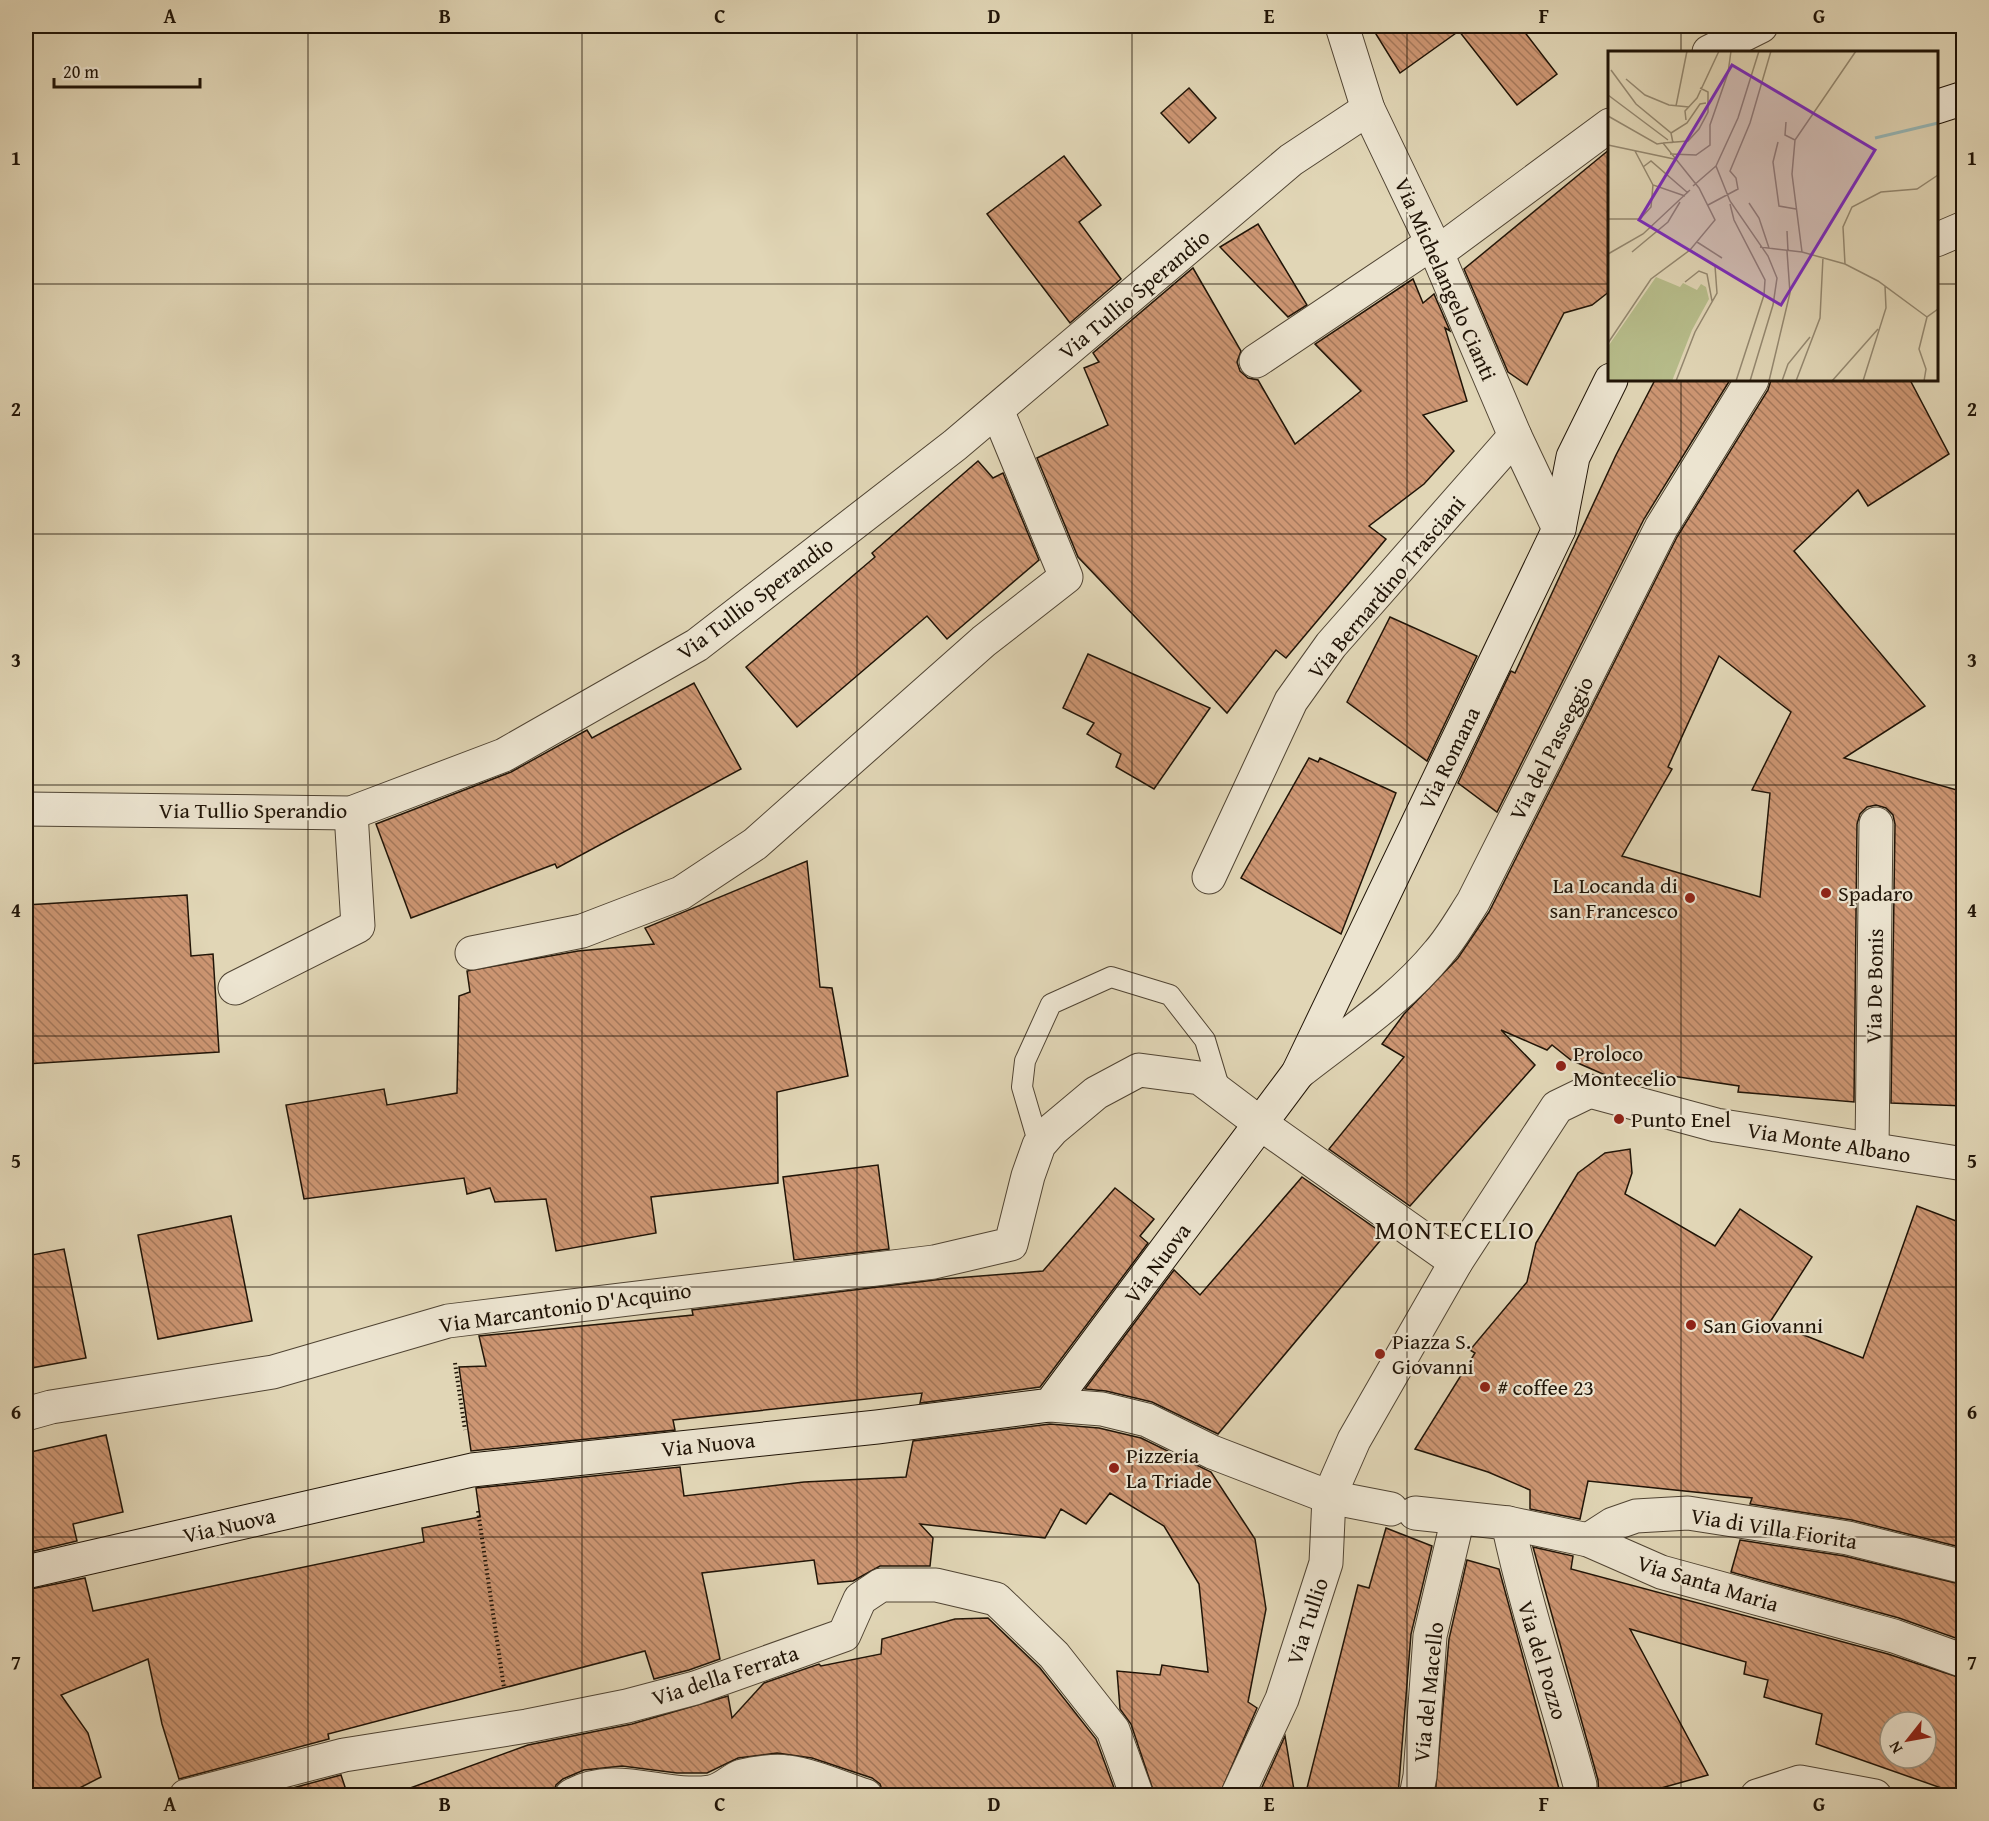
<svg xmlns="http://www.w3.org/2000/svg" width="1989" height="1821" font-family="'Gentium Book Plus',serif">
  <defs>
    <pattern id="building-back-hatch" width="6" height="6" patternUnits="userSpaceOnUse" patternTransform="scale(1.5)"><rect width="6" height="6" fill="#cd9673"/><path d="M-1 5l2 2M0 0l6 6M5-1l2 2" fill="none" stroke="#a6795c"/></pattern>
  </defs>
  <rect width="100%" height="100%" fill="#e1d6b6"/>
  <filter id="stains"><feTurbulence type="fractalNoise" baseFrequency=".00333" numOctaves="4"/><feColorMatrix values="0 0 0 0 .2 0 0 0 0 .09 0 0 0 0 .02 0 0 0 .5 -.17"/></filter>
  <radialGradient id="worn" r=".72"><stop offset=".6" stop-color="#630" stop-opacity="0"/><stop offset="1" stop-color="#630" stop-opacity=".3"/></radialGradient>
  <!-- building -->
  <g fill="url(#building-back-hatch)" stroke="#201407" stroke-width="1.5" fill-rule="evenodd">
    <polygon points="1371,26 1520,26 1557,74 1517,105 1459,31 1400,73"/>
    <polygon points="1189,88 1216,118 1189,143 1161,113"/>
    <polygon points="1610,149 1610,291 1592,305 1564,313 1527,385 1508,372 1464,269"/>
    <polygon points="1064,156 1101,205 1079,222 1121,279 1070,323 987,214"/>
    <polygon points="1258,224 1307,305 1288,317 1220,247"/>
    <polygon points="1193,268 1241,351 1237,362 1240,371 1248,378 1258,380 1295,444 1361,391 1315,344 1413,279 1423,303 1434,294 1450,331 1445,328 1467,401 1423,415 1454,451 1424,484 1369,526 1386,539 1286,658 1276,650 1227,713 1078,557 1037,458 1108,425 1084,368 1099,362 1093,353"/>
    <polygon points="1655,380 1730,380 1644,519 1497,812 1458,783 1511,671 1515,673 1616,455"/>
    <path d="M1771,380H1910L1949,454L1868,506L1858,490L1794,551L1925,706L1844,758L1964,792V1106L1891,1103L1895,824L1893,815L1886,808L1876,805L1867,807L1860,814L1857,824L1854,1102L1738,1092L1739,1086L1652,1073L1645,1086L1612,1078L1571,1060L1552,1045L1547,1050L1501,1030L1535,1065L1410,1206L1329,1149L1404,1057L1382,1044L1404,1014L1458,958L1489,912L1677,537L1768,390ZM1719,656L1791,712L1752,790L1770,793L1760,897L1622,856L1672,769L1668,767Z"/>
    <polygon points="978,461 993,478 1003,473 1039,560 947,639 927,616 797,727 746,667 875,557 872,553"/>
    <polygon points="1390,617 1477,656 1427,761 1347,702"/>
    <polygon points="1088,654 1210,708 1154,789 1116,767 1121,754 1087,734 1094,723 1063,708"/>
    <polygon points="694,683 741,769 557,868 555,864 411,918 376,824 511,772 587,730 592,738"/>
    <polygon points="1309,758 1318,762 1320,758 1396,793 1341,934 1241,878"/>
    <polygon points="807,861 820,987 832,988 848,1076 777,1092 778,1183 651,1197 656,1233 556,1251 546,1199 495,1202 490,1188 467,1194 464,1178 304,1199 286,1105 384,1089 387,1105 457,1093 459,996 470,992 467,971 578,951 654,944 645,928"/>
    <polygon points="187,895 191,956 213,954 219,1052 26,1064 26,905"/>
    <polygon points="1630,1149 1632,1173 1625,1194 1715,1246 1740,1209 1812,1257 1770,1322 1863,1358 1917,1206 1964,1224 1964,1548 1852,1520 1750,1504 1752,1498 1588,1481 1580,1519 1530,1509 1530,1490 1488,1472 1415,1449 1475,1353 1470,1350 1527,1282 1536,1243 1578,1173 1605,1153"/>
    <polygon points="878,1165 889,1249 794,1260 783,1177"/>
    <polygon points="1302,1177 1385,1235 1218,1434 1152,1402 1106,1391 1085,1389 1174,1270 1200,1295"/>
    <polygon points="1115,1188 1154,1219 1140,1236 1148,1243 1040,1387 920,1403 922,1393 673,1420 675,1430 471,1451 459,1367 486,1366 479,1336 693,1315 692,1310 943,1279 1043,1271"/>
    <polygon points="231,1216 252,1321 158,1339 138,1235"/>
    <polygon points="64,1249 86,1358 26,1369 26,1256"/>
    <polygon points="1050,1424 1099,1428 1141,1438 1211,1472 1255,1539 1266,1609 1248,1702 1257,1708 1219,1796 1155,1796 1131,1724 1120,1709 1117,1671 1160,1675 1162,1665 1208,1672 1199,1584 1164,1526 1110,1493 1086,1524 1061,1509 1045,1538 920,1524 933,1538 930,1566 880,1566 853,1581 818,1584 814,1560 702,1573 720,1659 689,1670 654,1679 645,1651 328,1734 329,1739 179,1779 162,1724 148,1659 61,1695 88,1733 101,1777 64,1796 26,1796 26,1590 85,1578 93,1611 424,1542 422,1528 480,1517 476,1488 680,1467 684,1496 804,1482 906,1477 913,1441"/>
    <polygon points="106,1435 123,1512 73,1524 77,1541 26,1553 26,1453"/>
    <polygon points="1386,1528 1432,1546 1411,1634 1398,1796 1305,1796 1358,1585 1369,1588"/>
    <polygon points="1740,1540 1844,1556 1964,1585 1964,1641 1899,1618 1731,1572"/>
    <path d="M1533,1547L1573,1556L1571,1569L1888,1654L1964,1679V1796L1816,1744L1822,1714L1764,1697L1768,1680L1744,1674L1746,1662L1630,1629L1708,1775L1654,1790L1644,1796H1599L1598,1780ZM1890,1722H1926V1758H1890Z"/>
    <polygon points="1467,1560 1499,1569 1561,1796 1435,1796 1449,1639"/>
    <polygon points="988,1618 1040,1668 1096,1739 1117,1796 884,1796 880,1784 872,1778 812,1758 777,1753 738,1758 707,1773 677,1773 622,1766 584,1770 563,1779 556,1785 553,1796 403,1796 402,1791 528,1745 632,1724 728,1696 732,1718 764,1683 819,1664 821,1666 881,1654 882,1639 955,1619"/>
    <polygon points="1285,1736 1295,1796 1258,1796"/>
    <polygon points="341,1775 348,1796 263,1796"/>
    <polygon points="777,1790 807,1796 744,1796 756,1792"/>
  </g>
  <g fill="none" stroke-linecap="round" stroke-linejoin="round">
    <!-- lane casing -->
    <g stroke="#504433" stroke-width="22">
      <polyline id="lane" points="1039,1145 1022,1087 1025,1061 1051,1004 1111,977 1170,995 1205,1040 1220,1090"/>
    </g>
    <!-- street casing -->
    <g stroke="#504433" stroke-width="35">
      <g id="street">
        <polyline points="1342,26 1368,109 1437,253 1515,436 1559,529"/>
        <polyline points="1709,52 1761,26"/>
        <polyline points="1936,240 1964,228"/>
        <polyline points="1437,253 1610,125"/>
        <polyline points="1256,361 1432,243"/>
        <polyline points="26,809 351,813 504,755 697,645 955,445 1291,160 1368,109"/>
        <polyline points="1209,877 1291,701 1331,645 1515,436"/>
        <polyline points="472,953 582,931 681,893 755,844 984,641 1066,577 997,410"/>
        <polyline points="235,988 358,926 351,813"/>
        <path d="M1298,1073C1346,1035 1400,1000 1439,952C1452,937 1462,919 1473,902L1661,528L1752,380"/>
        <polyline points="1872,1148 1876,824"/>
        <polyline points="1050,1405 1102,1409 1147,1420 1212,1452 1329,1497 1391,1509"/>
        <polyline points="26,1414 51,1407 273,1372 448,1321 934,1262 1011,1244 1028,1176 1039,1145 1053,1129 1096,1093 1139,1070 1200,1078 1261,1124 1456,1262"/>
        <polyline points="1415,1513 1508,1523 1588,1540 1661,1572 1894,1636 1964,1661"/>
        <path d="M1508,1523C1527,1612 1556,1697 1580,1785V1796"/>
        <polyline points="1588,1540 1613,1524 1636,1516 1688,1513 1848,1538 1964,1567"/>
        <polyline points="186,1796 344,1755 527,1726 627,1706 695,1688 844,1635 860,1599 881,1585 936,1585 996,1599 1054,1655 1113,1730 1137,1796"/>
        <path d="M571,1796C616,1770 663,1799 710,1792C724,1790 730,1780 742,1776C754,1773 775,1770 787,1772C813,1775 841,1788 866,1796"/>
        <polyline points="1237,1796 1282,1699 1326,1563 1329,1497 1354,1440 1456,1262 1557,1107 1590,1091 1716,1125 1964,1164"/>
        <polyline points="1416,1796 1420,1776 1430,1636 1458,1518"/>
        <polyline points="1757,1796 1800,1782 1875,1796"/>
      </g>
    </g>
    <!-- secondary casing -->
    <g stroke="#201407" stroke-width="35">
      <g id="secondary">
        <polyline points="1936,107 1964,98"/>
        <polyline points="26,1572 472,1470 877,1427 1050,1405 1298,1073 1559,529 1573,457 1611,380"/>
      </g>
    </g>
    <!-- path -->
    <g stroke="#201407" stroke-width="4" stroke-dasharray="1.5 3" stroke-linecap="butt">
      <polyline points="455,1363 465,1430"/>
      <polyline points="478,1511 504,1688"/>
    </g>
    <!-- lane -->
    <use href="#lane" stroke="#ece4d0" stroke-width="20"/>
    <!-- street -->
    <use href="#street" stroke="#ece4d0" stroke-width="33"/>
    <!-- secondary -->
    <use href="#secondary" stroke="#ece4d0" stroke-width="33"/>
  </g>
  <!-- grid -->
  <path fill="none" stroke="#201407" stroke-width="1.5" stroke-opacity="0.55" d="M308,26V1796M582,26V1796M857,26V1796M1132,26V1796M1407,26V1796M1681,26V52M26,284H1610M1936,284H1964M1681,380V1796M26,534H1964M26,785H1964M26,1036H1964M26,1287H1964M26,1537H1964"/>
  <!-- markers -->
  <g fill="#8f2418" stroke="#ece4d0" stroke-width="2">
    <circle cx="1826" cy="893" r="6"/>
    <circle cx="1690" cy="898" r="6"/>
    <circle cx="1561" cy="1066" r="6"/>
    <circle cx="1619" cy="1119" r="6"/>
    <circle cx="1691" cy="1325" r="6"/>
    <circle cx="1380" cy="1354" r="6"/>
    <circle cx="1485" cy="1387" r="6"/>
    <circle cx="1114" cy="1468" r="6"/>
  </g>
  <g text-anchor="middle" stroke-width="4.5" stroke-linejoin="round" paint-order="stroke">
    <!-- street labels -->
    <g font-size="22" fill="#201407" stroke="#ece4d0">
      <text transform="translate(1446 279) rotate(66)" y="8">Via Michelangelo Cianti</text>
      <text transform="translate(1134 294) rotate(-40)" y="8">Via Tullio Sperandio</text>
      <text transform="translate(1386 587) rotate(-50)" y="8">Via Bernardino Trasciani</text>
      <text transform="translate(755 598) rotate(-37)" y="8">Via Tullio Sperandio</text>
      <text transform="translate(1551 748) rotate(-63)" y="8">Via del Passeggio</text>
      <text transform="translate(1449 758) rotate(-64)" y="8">Via Romana</text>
      <text x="253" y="818">Via Tullio Sperandio</text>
      <text transform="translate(1874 986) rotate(-89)" y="8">Via De Bonis</text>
      <text transform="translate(1829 1142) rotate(9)" y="8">Via Monte Albano</text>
      <text transform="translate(1157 1263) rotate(-53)" y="8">Via Nuova</text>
      <text transform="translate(565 1307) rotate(-8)" y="8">Via Marcantonio D'Acquino</text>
      <text transform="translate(708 1444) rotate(-6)" y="8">Via Nuova</text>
      <text transform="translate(229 1525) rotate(-13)" y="8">Via Nuova</text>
      <text transform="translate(1774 1528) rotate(9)" y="8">Via di Villa Fiorita</text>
      <text transform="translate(1708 1583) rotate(17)" y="8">Via Santa Maria</text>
      <text transform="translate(1307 1621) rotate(-72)" y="8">Via Tullio</text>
      <text transform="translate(1543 1660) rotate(73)" y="8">Via del Pozzo</text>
      <text transform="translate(725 1675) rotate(-18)" y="8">Via della Ferrata</text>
      <text transform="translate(1428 1692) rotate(-84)" y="8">Via del Macello</text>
    </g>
    <!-- poi labels -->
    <g font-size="22" fill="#201407" stroke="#ece4d0" text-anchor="start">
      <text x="1678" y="893" text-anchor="end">La Locanda di<tspan x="1678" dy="25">san Francesco</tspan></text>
      <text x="1838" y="901">Spadaro</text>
      <text x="1573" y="1061">Proloco<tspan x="1573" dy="25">Montecelio</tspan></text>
      <text x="1631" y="1127">Punto Enel</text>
      <text x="1703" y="1333">San Giovanni</text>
      <text x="1392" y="1349">Piazza S.<tspan x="1392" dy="25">Giovanni</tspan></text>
      <text x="1497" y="1395"># coffee 23</text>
      <text x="1126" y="1463">Pizzeria<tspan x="1126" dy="25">La Triade</tspan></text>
    </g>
    <!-- quarter labels -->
    <g font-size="26" letter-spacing="1.5" fill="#201407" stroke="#ece4d0">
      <text x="1455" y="1239">MONTECELIO</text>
    </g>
  </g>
  <!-- overview -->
  <g transform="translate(1608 51)">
    <rect width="330" height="330" fill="#e1d6b6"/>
    <path d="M48,226L72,236L75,232L89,239L93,233L98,236L101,248L84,279L64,330H0L1,294Z" fill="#b7bd8b"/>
    <path fill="none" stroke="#97b7b7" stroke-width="3" d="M267,87L330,72"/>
    <path fill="none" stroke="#948870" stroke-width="1.5" d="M3,19L28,53L63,82L65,92M18,28L37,44L61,54L81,56M0,44L60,89M68,55L79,0M0,65L49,93L55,92L91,137L107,169L82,199L43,228L0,292M78,69L77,60L89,47L111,0M178,71L177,84L187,89M63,82L79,72L92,53L98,52M170,91L165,111L171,155L188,158M55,92L80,90L91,78L100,61V41L92,37M0,94L66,108M27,100L45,134L77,145M62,103L88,104L102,94V74L120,22L123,0M35,116L43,110L80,142M85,135L108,115M141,152L151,167L161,197M122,153L126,169L157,229L156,244L128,330M100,154L130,138L128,127L122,120L142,72L163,0M0,168H32L43,156L45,134M179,180L180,200M89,191L114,207M152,196L194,201L237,213L270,230L319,266M24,201L60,171L72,151M194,201L184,123L187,89L248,0M0,203L35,183L82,139M237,213L235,176L244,156L273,141L309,138L330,124M77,231L91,220L99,223L104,250M68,330L87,281L109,242L107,215L82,199M142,330L165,254L169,227L160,205L122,150L108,115L130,67L151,0M161,330L182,242L179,200M174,330L180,313L202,286M188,330L212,267L215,206M224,330L270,278M255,330L278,257L277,235M316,330L318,318L311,298L319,266L330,258"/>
    <path fill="#7b2cbf" fill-opacity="0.15" stroke="#7b2cbf" stroke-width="3" d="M124,14L267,99L173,254L31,169Z"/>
    <rect width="330" height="330" fill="none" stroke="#201407" stroke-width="3"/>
  </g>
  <!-- margin -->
  <rect width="1989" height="1821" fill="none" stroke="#e1d6b6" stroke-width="66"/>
  <!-- north arrow -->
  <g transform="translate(1908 1740) rotate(239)"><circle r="28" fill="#ece4d0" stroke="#9a9180" stroke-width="1.5"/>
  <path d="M0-4.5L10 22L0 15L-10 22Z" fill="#8f2418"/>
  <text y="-9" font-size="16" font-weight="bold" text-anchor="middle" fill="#201407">N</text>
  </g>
  <!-- scale -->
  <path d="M54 78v9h146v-9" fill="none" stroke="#201407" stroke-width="3"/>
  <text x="63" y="78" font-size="18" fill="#201407" stroke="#ece4d0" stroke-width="4.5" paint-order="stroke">20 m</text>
  <rect x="33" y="33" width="1923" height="1755" fill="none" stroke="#201407" stroke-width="2"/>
  <g font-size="20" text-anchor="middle" font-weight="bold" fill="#201407">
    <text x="170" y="23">A</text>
    <text x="445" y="23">B</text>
    <text x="720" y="23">C</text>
    <text x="994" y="23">D</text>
    <text x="1269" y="23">E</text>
    <text x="1544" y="23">F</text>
    <text x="1819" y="23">G</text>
    <text x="16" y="165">1</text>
    <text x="1972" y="165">1</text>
    <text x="16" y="416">2</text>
    <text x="1972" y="416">2</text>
    <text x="16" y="667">3</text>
    <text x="1972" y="667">3</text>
    <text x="16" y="917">4</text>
    <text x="1972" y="917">4</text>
    <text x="16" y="1168">5</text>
    <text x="1972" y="1168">5</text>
    <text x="16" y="1419">6</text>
    <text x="1972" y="1419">6</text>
    <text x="16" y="1669">7</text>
    <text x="1972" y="1669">7</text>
    <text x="170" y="1811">A</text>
    <text x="445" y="1811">B</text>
    <text x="720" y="1811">C</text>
    <text x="994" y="1811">D</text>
    <text x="1269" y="1811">E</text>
    <text x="1544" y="1811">F</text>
    <text x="1819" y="1811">G</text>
  </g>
  <rect width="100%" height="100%" filter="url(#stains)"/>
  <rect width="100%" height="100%" fill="url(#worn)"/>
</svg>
